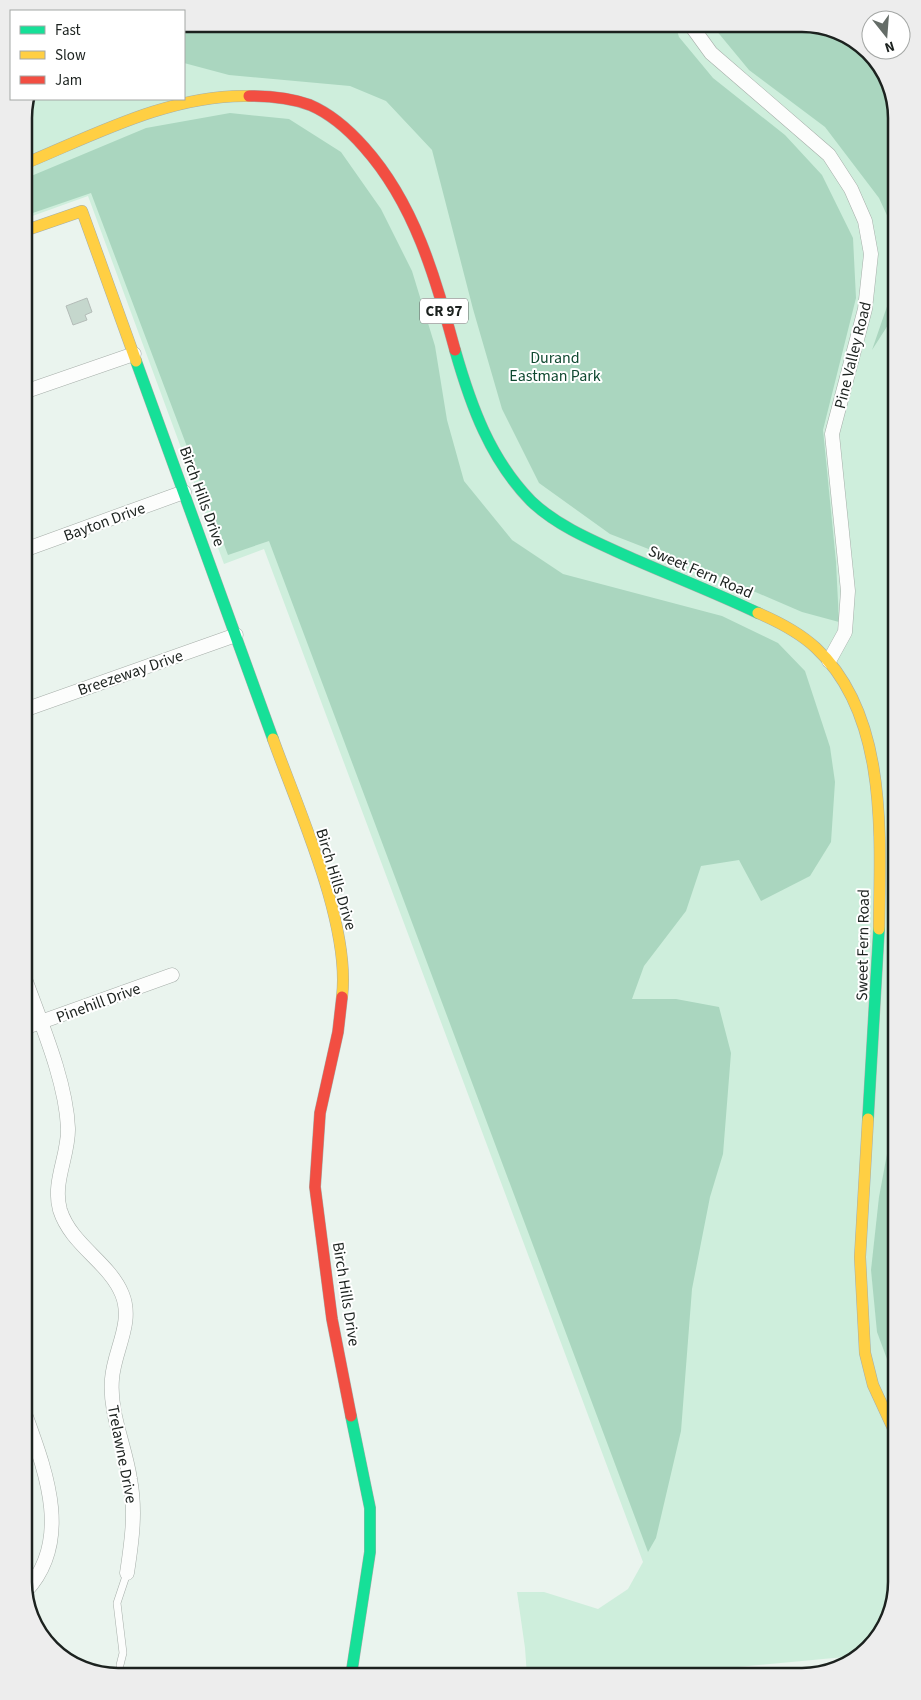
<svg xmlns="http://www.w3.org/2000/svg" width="921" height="1700" font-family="'Source Sans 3',sans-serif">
  <rect width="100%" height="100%" fill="#eaf4ee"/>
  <!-- green -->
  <polygon fill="#ceeedc" points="184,24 809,24 860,43 890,82 897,118 897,1582 881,1635 855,1656 728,1668 719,1676 527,1676 525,1648 517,1592 544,1592 598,1609 628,1589 643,1562 264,549 224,564 88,196 24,219 24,112 30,99 184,99"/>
  <!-- forest -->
  <g fill="#aad6bf">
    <polygon points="184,24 675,24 679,37 713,78 785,135 822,175 853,238 856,298 823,430 836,562 839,622 802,612 723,578 610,534 539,483 502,409 473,309 432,150 386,101 350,86 229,75 184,63"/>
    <polygon points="711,24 809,24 860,43 890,82 897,118 897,237 879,198 825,127 749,70"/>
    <polygon points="230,113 289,119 341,152 381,209 412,271 435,346 447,420 464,481 512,540 563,574 722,616 778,643 805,671 830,747 835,782 831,842 810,876 761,901 739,860 701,866 686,911 644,966 632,999 676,999 719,1007 731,1053 723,1154 710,1197 692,1289 681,1431 656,1538 648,1552 269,541 228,555 91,193 24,216 24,179 146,128"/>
    <polygon points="897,262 897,311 872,350 893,289"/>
    <polygon points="897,777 897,883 895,841"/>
    <polygon points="897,1128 897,1386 877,1332 871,1270 879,1197 890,1138"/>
  </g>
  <!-- building -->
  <polygon fill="#c5d7cd" stroke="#b4bcb8" points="87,298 92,312 85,315 87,320 73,325 66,306"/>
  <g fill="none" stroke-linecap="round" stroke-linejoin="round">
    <!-- lane casing -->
    <g stroke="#a6aea9" stroke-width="8">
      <polyline id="lane" points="120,1665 123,1653 117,1603 127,1573"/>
    </g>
    <!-- street casing -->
    <g stroke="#a6aea9" stroke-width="15">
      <g id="street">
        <polyline points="690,24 711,53 829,155 851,189 865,221 871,254 865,309 832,434 848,591 845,632 829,661"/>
        <polyline points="24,392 134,354"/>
        <polyline points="24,550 184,492"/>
        <polyline points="24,710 236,635"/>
        <path d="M24,976C40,1021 66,1080 68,1128C69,1155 52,1182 60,1210C71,1245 109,1262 122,1294C134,1323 114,1350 112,1379C109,1413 125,1445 130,1479C136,1511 132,1540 127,1573"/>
        <polyline points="24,1028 172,975"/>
        <path d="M24,1411C44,1467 74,1539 26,1591"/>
      </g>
    </g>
    <!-- fast casing -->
    <g stroke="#a6aea9" stroke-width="12">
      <g id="fast">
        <path d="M455,350C471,406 490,459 531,501C558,527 596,542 629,557C672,576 716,593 758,613"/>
        <polyline points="136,361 273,739"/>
        <polyline points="868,1119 879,929"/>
        <polyline points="351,1676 370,1552 370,1508 351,1416"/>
      </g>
    </g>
    <!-- slow casing -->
    <g stroke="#a6aea9" stroke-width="12">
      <g id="slow">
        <path d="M24,164C94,135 171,94 249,96"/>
        <polyline points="24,231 82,211 136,361"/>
        <path d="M758,613C779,622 800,633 816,648C889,716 880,838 879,929"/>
        <path d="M273,739C298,809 351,924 342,997"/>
        <polyline points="868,1119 860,1257 865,1353 873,1385 897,1437"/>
      </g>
    </g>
    <!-- jam casing -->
    <g stroke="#a6aea9" stroke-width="12">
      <g id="jam">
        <path d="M249,96C270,96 291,98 310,105C331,114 349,130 364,147C415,204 435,277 455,350"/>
        <polyline points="342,997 338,1032 320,1113 315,1187 332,1319 351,1416"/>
      </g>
    </g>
    <!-- lane -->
    <use href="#lane" stroke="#fcfdfc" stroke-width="7"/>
    <!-- street -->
    <use href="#street" stroke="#fcfdfc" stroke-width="14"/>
    <!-- fast -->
    <use href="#fast" stroke="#16e098" stroke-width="11"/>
    <!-- slow -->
    <use href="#slow" stroke="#ffcf43" stroke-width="11"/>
    <!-- jam -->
    <use href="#jam" stroke="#f24e42" stroke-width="11"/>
  </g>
  <g text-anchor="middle" stroke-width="4" stroke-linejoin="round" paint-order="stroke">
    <!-- shield labels -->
    <rect fill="#fff" stroke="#606462" stroke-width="1" x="420" y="298.5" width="48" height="25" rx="4"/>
    <g font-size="15" font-weight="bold" fill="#1c221f">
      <text x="444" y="316">CR 97</text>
    </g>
    <!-- street labels -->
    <g font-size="16" fill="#1c221f" stroke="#fff">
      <text transform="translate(852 355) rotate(-76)" y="6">Pine Valley Road</text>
      <text transform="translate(203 496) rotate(70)" y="6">Birch Hills Drive</text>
      <text transform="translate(104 521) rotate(-20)" y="6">Bayton Drive</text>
      <text transform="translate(701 571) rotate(23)" y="6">Sweet Fern Road</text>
      <text transform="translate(130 672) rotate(-19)" y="6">Breezeway Drive</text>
      <text transform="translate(337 879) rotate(73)" y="6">Birch Hills Drive</text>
      <text transform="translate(862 945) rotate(-89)" y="6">Sweet Fern Road</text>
      <text transform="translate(98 1002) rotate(-20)" y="6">Pinehill Drive</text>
      <text transform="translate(347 1294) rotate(81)" y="6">Birch Hills Drive</text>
      <text transform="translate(123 1454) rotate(79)" y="6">Trelawne Drive</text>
    </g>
    <!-- park labels -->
    <g font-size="16" fill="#0f4930" stroke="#fff">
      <text x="555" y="363">Durand<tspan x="555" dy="18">Eastman Park</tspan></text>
    </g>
  </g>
  <!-- crop -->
  <path d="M0 0H921V1700H0ZM118 32H802A86 86 0 0 1 888 118V1582A86 86 0 0 1 802 1668H118A86 86 0 0 1 32 1582V118A86 86 0 0 1 118 32Z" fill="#ededed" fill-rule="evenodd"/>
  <path fill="none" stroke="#1c221f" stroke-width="2.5" d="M118 32H802A86 86 0 0 1 888 118V1582A86 86 0 0 1 802 1668H118A86 86 0 0 1 32 1582V118A86 86 0 0 1 118 32Z"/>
  <!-- legend -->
  <rect x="10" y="10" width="175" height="90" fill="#ffffff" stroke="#a4a7a5"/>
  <rect x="20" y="26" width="25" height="8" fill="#16e098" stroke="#a4a7a5"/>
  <text x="55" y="35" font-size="15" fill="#1c221f">Fast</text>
  <rect x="20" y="51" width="25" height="8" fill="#ffcf43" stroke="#a4a7a5"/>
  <text x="55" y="60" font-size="15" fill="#1c221f">Slow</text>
  <rect x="20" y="76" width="25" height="8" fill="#f24e42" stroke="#a4a7a5"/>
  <text x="55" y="85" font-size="15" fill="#1c221f">Jam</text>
  <!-- north arrow -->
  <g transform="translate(886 35) rotate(163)"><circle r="24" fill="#ffffff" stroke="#a4a7a5"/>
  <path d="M0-4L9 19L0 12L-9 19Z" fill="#646c67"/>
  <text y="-8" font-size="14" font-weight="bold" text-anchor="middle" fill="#1c221f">N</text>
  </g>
</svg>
